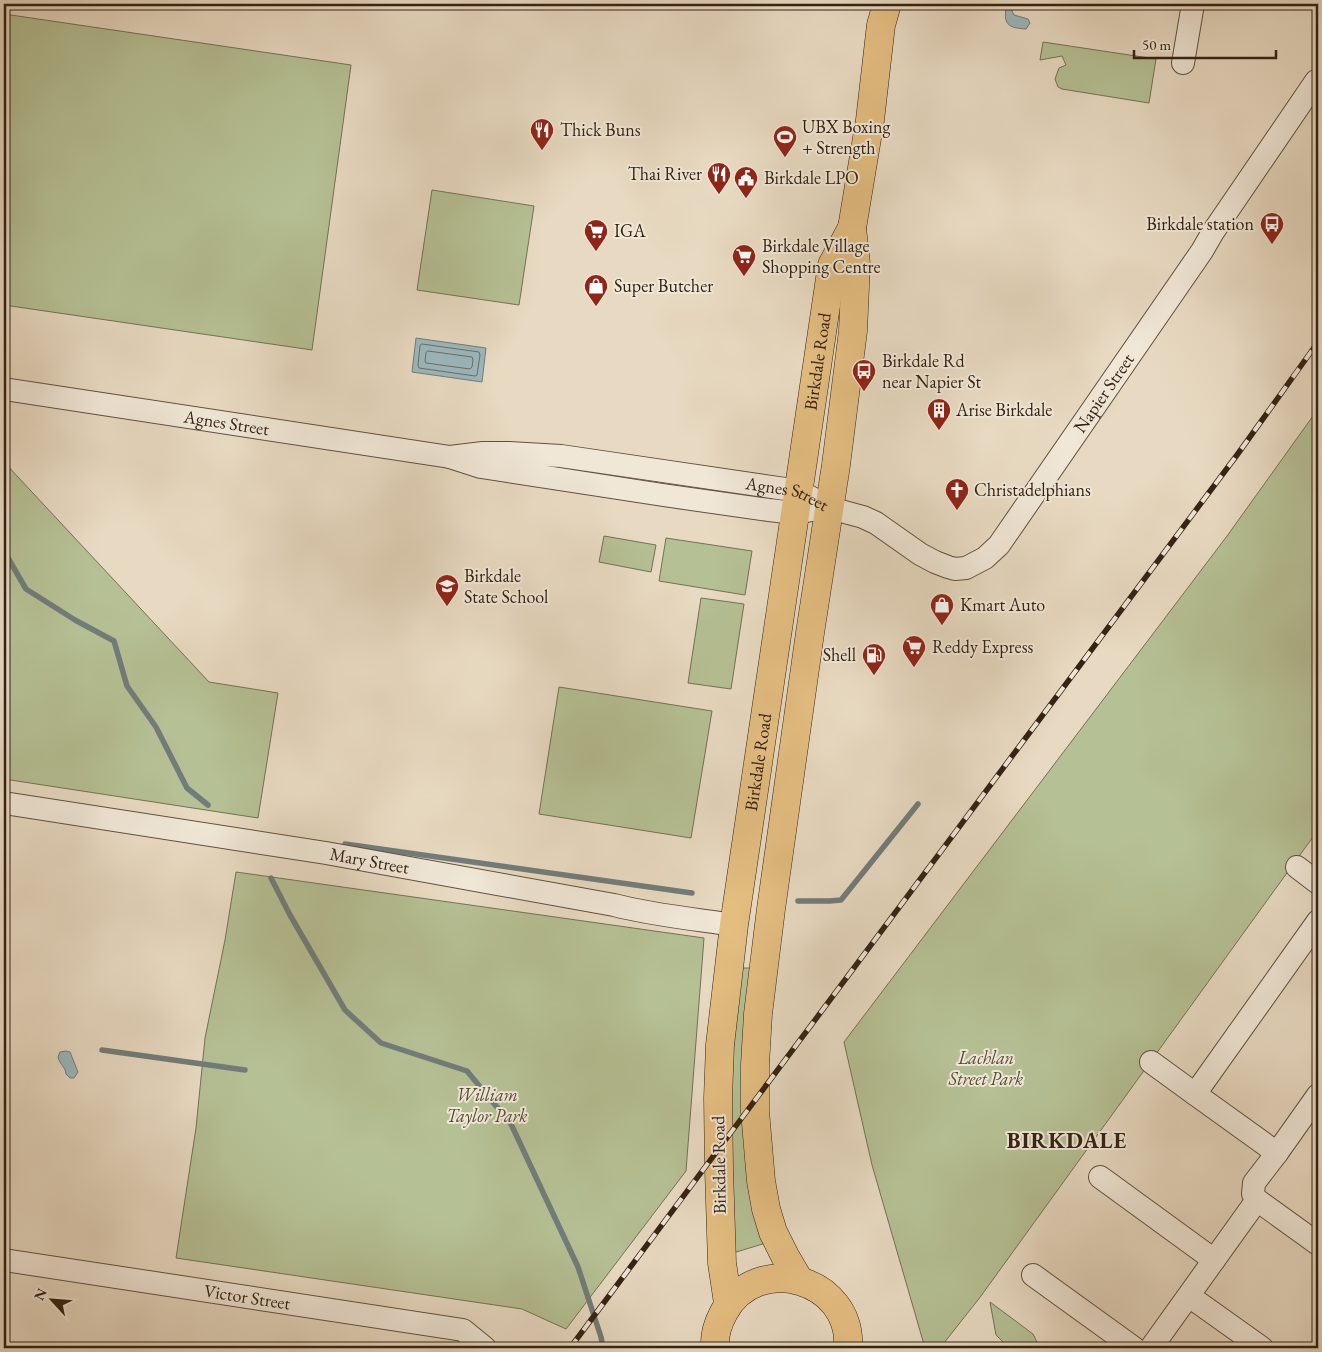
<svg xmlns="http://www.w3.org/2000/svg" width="1322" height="1352" font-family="'EB Garamond',serif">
  <rect width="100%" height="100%" fill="#e8dac2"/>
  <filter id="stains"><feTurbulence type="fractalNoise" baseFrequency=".004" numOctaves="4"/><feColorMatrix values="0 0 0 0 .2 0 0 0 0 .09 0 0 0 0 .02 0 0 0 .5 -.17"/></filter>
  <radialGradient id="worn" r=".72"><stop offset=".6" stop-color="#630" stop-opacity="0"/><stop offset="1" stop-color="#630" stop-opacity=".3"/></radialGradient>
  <!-- green -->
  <g fill="#b5c094" stroke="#747154">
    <polygon points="4,14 351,65 312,350 4,305"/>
    <polygon points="1043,42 1156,59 1149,103 1062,89 1058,87 1055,79 1059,68 1066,65 1062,56 1040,60"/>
    <polygon points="432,190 534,206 519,305 417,290"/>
    <polygon points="1318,409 1318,830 981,1296 940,1348 925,1348 872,1165 844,1042 1227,536"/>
    <polygon points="4,462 209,682 278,693 258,818 4,779"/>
    <polygon points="604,536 656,545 651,572 599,562"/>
    <polygon points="666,538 752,551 745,595 659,581"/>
    <polygon points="701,598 744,604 731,689 688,683"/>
    <polygon points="559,687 712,711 691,838 539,814"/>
    <polygon points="236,872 704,938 686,1171 566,1329 522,1309 176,1258 196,1128 205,1038 225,940"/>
    <polygon points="740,968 751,968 766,1243 733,1253 729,1102"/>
    <polygon points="990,1302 1033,1334 1040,1348 1009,1348 996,1335"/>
  </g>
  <!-- water -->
  <g fill="#9cb8be" stroke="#727c7a">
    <path d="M1006,9H1011L1014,15L1028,19L1030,23L1026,29C1011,28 1003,26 1006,9Z"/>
    <polygon points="416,338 486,348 482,382 412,372"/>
    <path d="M66,1051L70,1052L78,1072L74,1078H70L66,1074C65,1066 60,1065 58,1057L60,1052Z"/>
  </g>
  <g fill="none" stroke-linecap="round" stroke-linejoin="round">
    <!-- shore -->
    <g stroke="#686d68" stroke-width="1">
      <polygon points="422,344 479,352 480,355 477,375 475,376 419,368 418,365 420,346"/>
      <polygon points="428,351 472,357 473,360 472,367 470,369 426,363 425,361 426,353"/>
    </g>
    <!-- stream -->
    <g stroke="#727c7a" stroke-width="5.5">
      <polyline points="4,551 26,589 75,620 114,641 127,686 156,727 187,788 208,805"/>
      <polyline points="345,844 692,893"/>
      <polyline points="271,878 290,915 345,1010 381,1043 467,1071 511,1124 578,1267 601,1337 603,1348"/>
      <polyline points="798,901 830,901 841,900 918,804"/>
      <polyline points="102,1050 245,1070"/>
    </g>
    <!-- minor casing -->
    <g stroke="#61503f" stroke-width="24">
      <g id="minor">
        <polyline points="1183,63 1193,4"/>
        <path id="s1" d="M4,389L450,457L481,467L663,495L769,510L795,513L812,510"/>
        <path id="s2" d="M450,457L483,453H509L561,456L799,491L830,508L863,517L876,523L920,554L935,562L948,567L955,569L966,568L985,558L999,545L1202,251L1213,232L1316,81"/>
        <path id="s3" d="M4,803L326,853L614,905C652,915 694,919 734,925"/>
        <polyline points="1297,867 1318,883"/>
        <polyline points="1318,921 1195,1094 1277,1153 1318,1095"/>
        <polyline points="1151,1062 1195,1094"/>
        <polyline points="1277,1153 1254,1183 1253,1194 1257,1200 1318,1244"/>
        <polyline points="1100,1177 1214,1260"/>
        <path id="s4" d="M4,1260L463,1330L485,1348"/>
        <polyline points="1033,1275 1134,1348"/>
        <polyline points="1189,1296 1262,1348"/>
        <polyline points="1151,1348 1257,1200"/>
      </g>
    </g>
    <!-- major casing -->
    <g stroke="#342213" stroke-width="29">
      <g id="major">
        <polyline points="799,1280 785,1256 773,1232 766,1209 761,1181 755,1111 755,1065 758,1014 771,909 810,633 836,465 853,331 856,264 852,228 870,120 881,25 887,4"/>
        <path id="s5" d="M728,1303L722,1263L719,1170L718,1098L720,1045L734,925L832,265L852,228"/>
        <path d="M715,1348C714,1336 718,1323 724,1312C757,1251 853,1279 848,1348"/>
      </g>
    </g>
    <!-- minor -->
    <use href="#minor" stroke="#f0e7d7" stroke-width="22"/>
    <!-- major -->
    <use href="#major" stroke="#e4bd81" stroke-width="28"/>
    <!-- rail casing -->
    <g stroke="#342213" stroke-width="5.5">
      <polyline id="rail" points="570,1348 1237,455 1318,342"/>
    </g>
    <!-- rail -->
    <use href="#rail" stroke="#f0e7d7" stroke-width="4" stroke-dasharray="11" stroke-linecap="butt"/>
  </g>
  <!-- icons -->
  <defs>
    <g id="restaurant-pin" transform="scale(1.25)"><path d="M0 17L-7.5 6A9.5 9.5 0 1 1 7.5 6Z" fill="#8f2418" stroke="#f0e7d7"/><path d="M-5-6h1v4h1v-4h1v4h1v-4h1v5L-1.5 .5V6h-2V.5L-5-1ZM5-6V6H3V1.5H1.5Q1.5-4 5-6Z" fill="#fff"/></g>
    <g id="stadium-pin" transform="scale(1.25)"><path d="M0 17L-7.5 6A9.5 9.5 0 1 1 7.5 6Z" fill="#8f2418" stroke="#f0e7d7"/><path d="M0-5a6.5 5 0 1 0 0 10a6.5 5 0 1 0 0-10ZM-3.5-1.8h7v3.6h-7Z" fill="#fff"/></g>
    <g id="civic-pin" transform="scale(1.25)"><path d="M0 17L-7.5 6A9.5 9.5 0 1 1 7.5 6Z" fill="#8f2418" stroke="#f0e7d7"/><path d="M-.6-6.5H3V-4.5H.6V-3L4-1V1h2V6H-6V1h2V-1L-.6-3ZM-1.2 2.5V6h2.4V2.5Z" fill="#fff"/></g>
    <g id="bus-pin" transform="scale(1.25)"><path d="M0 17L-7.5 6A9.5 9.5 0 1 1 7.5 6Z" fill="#8f2418" stroke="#f0e7d7"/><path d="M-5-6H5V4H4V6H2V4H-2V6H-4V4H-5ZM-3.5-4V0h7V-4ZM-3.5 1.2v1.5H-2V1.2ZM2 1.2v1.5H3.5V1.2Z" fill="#fff"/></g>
    <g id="supermarket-pin" transform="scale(1.25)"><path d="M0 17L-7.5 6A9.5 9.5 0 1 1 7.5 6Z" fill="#8f2418" stroke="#f0e7d7"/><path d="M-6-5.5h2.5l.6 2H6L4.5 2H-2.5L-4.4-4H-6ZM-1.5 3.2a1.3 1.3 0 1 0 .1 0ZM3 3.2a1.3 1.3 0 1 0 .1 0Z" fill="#fff"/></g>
    <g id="shop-pin" transform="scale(1.25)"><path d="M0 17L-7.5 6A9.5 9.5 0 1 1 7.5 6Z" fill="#8f2418" stroke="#f0e7d7"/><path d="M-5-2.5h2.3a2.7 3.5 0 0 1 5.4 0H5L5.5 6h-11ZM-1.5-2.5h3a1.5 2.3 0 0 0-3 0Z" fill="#fff"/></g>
    <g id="building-pin" transform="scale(1.25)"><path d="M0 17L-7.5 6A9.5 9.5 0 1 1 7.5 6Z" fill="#8f2418" stroke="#f0e7d7"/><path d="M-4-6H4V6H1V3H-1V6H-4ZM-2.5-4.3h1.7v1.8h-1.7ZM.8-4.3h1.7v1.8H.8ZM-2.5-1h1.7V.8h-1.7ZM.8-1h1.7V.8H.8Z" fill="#fff"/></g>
    <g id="church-pin" transform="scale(1.25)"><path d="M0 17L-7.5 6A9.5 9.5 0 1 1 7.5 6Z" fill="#8f2418" stroke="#f0e7d7"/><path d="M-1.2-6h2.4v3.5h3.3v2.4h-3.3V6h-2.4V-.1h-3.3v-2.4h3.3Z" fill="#fff"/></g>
    <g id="school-pin" transform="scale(1.25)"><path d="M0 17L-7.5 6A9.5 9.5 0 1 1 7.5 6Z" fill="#8f2418" stroke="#f0e7d7"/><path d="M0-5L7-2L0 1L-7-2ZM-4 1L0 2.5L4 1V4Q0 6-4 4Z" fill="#fff"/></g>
    <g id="fuel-pin" transform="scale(1.25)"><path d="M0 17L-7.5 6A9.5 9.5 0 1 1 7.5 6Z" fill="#8f2418" stroke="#f0e7d7"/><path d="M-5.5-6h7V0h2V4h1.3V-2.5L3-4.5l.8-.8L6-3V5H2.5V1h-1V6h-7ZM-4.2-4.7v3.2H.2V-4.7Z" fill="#fff"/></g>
  </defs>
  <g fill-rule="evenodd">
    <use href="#restaurant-pin" x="542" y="130"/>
    <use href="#stadium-pin" x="785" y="137"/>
    <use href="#restaurant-pin" x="719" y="174"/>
    <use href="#civic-pin" x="746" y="178"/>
    <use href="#bus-pin" x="1272" y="224"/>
    <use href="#supermarket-pin" x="596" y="231"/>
    <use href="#supermarket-pin" x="744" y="256"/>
    <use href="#shop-pin" x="596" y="286"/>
    <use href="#bus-pin" x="864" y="371"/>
    <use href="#building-pin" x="939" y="410"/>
    <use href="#church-pin" x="957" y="490"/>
    <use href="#school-pin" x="447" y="586"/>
    <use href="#shop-pin" x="942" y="605"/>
    <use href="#supermarket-pin" x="914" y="647"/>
    <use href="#fuel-pin" x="874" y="655"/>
  </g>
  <g text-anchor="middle" stroke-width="4" stroke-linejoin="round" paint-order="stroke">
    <!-- poi labels -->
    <g font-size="18" fill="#342213" stroke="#f0e7d7" text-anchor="start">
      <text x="802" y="133">UBX Boxing<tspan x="802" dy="21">+ Strength</tspan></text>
      <text x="560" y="136">Thick Buns</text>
      <text x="702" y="180" text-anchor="end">Thai River</text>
      <text x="764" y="184">Birkdale LPO</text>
      <text x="1254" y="230" text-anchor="end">Birkdale station</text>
      <text x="614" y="237">IGA</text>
      <text x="762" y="252">Birkdale Village<tspan x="762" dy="21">Shopping Centre</tspan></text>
      <text x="614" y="292">Super Butcher</text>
      <text x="882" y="367">Birkdale Rd<tspan x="882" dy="21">near Napier St</tspan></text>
      <text x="956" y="416">Arise Birkdale</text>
      <text x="974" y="496">Christadelphians</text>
      <text x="464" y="582">Birkdale<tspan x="464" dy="21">State School</tspan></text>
      <text x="960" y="611">Kmart Auto</text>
      <text x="932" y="653">Reddy Express</text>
      <text x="856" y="661" text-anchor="end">Shell</text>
    </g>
    <!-- street labels -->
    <g font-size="18" fill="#342213" stroke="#f0e7d7">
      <text dy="6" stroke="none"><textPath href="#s5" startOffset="949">Birkdale Road</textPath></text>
      <text dy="6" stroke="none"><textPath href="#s2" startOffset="764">Napier Street</textPath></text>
      <text dy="6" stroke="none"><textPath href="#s1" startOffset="225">Agnes Street</textPath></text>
      <text dy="6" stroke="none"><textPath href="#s2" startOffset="341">Agnes Street</textPath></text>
      <text dy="6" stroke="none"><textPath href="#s5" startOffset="544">Birkdale Road</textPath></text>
      <text dy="6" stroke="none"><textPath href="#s3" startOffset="370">Mary Street</textPath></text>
      <text transform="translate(719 1165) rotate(-91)" y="6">Birkdale Road</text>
      <text dy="6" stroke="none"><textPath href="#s4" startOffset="246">Victor Street</textPath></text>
    </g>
    <!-- park labels -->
    <g font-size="18" font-style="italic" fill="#544a33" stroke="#f0e7d7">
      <text x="986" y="1064">Lachlan<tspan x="986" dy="21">Street Park</tspan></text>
      <text x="487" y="1101">William<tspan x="487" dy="21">Taylor Park</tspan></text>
    </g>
    <!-- district labels -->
    <g font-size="22" font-weight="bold" letter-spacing="1" fill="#342213" stroke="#f0e7d7">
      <text x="1067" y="1148">BIRKDALE</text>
    </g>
  </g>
  <!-- margin -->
  <rect width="1322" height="1352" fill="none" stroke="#e8dac2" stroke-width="20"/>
  <rect x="5" y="5" width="1312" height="1342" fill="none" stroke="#342213" stroke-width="2.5"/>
  <rect x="10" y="10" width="1302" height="1332" fill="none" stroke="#342213"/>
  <!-- north arrow -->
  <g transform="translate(52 1300) rotate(296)" stroke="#f0e7d7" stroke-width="4" paint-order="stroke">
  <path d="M0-4L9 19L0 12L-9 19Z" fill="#342213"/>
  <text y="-8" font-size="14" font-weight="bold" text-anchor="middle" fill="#342213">N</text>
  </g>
  <!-- scale -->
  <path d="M1134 50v8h142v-8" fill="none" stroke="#342213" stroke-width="2.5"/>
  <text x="1142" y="50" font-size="15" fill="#342213" stroke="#f0e7d7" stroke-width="4" paint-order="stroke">50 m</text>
  <rect width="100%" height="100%" filter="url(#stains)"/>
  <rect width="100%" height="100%" fill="url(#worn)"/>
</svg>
